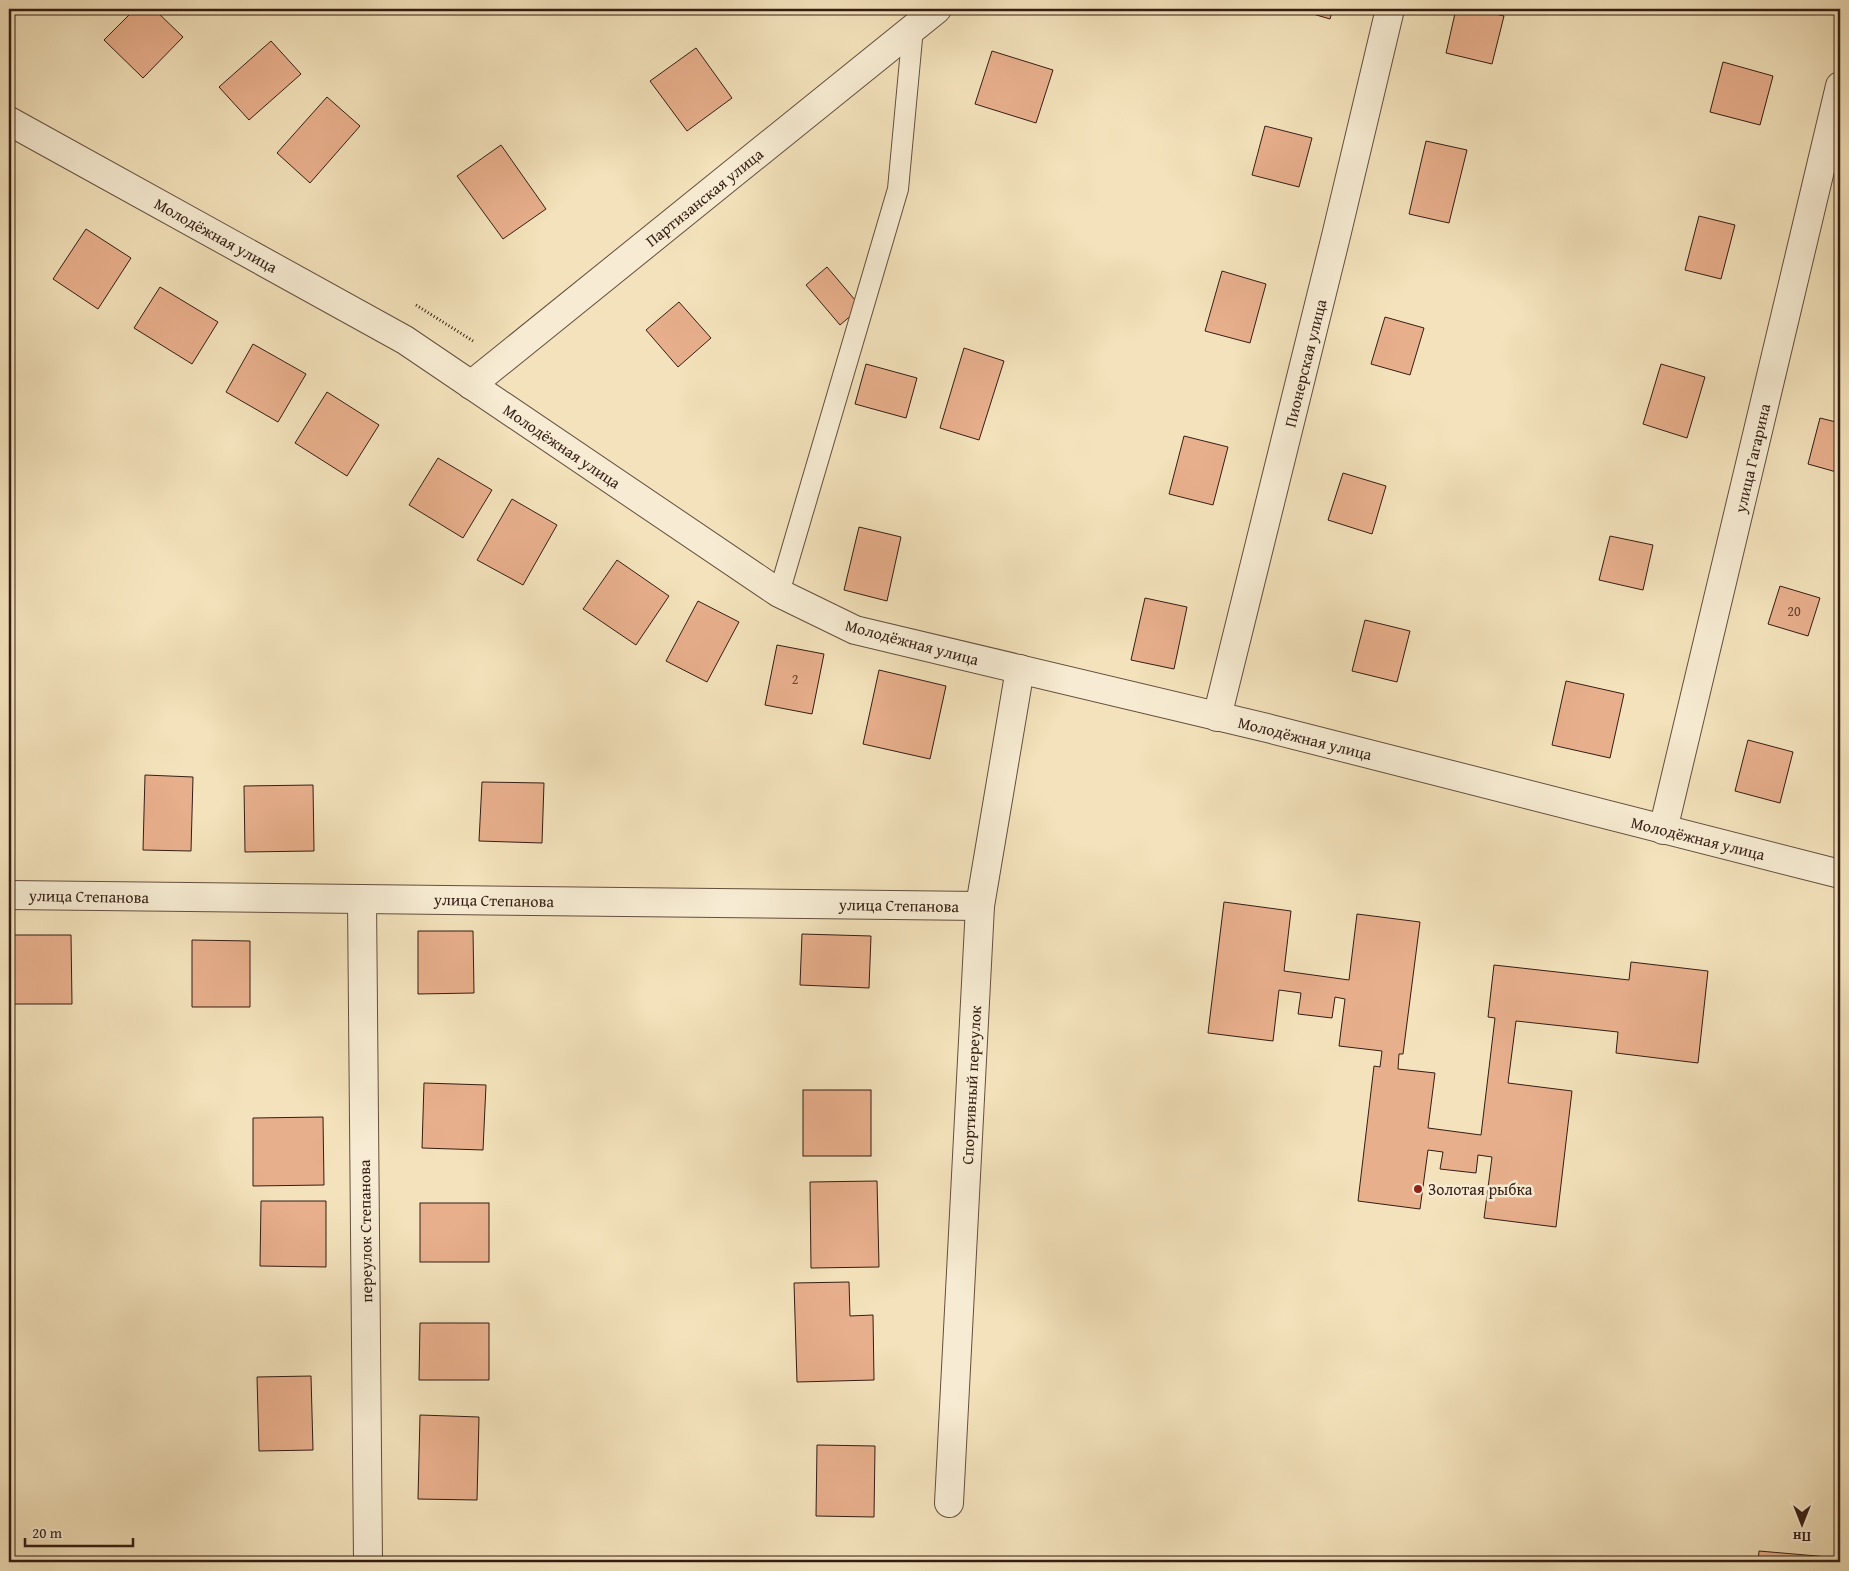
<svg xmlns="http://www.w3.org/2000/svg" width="1849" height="1571" font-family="'Gentium Book Plus',serif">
  <rect width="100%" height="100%" fill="#f3e2bb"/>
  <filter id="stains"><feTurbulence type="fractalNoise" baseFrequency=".004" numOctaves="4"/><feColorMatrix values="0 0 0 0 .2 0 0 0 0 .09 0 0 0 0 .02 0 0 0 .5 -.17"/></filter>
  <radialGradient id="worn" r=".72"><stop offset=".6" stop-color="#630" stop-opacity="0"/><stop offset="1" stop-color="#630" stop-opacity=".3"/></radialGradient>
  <!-- building -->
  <g fill="#e8af8c" stroke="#341d14">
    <polygon points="135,9 154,9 183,37 143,78 104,40"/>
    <polygon points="1296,9 1333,9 1330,19"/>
    <polygon points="1456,9 1474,9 1504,16 1492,64 1446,53"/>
    <polygon points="271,41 301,74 249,120 219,87"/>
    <polygon points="696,48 732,98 687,131 650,81"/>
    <polygon points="992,51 1053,70 1036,123 975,104"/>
    <polygon points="1723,62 1773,76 1760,125 1710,112"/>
    <polygon points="327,97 360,126 310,183 277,153"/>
    <polygon points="1265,126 1312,138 1299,187 1252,175"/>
    <polygon points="1426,141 1467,150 1449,223 1409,214"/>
    <polygon points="501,145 546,209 503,239 457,176"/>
    <polygon points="1699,216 1735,225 1721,279 1685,270"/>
    <polygon points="86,229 131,258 98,309 53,279"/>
    <polygon points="827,267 861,307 840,325 806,285"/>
    <polygon points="1222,271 1266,284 1250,343 1205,331"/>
    <polygon points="160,287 218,322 192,364 134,328"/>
    <polygon points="679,302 711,338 678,367 646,330"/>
    <polygon points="1385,317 1424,328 1410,375 1371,364"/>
    <polygon points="253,344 306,374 278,422 226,392"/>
    <polygon points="964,348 1004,361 979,440 940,428"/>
    <polygon points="866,364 917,378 906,418 855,404"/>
    <polygon points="1661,364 1705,377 1687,438 1643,424"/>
    <polygon points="327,392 379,425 347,476 295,443"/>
    <polygon points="1820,418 1840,423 1840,473 1808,464"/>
    <polygon points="1184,436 1228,447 1213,505 1169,494"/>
    <polygon points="438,458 492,490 463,538 409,505"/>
    <polygon points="1343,473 1386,486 1372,534 1328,520"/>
    <polygon points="512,499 557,525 523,585 477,560"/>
    <polygon points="859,527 901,537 887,601 844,590"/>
    <polygon points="1610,536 1653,545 1643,590 1599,580"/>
    <polygon points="617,560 669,596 636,645 583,609"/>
    <polygon points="1780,586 1820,598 1808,636 1768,624"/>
    <polygon points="1145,598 1187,607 1174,669 1131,660"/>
    <polygon points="698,601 739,622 707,682 666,661"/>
    <polygon points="1365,620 1410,631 1397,682 1352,671"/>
    <polygon points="777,645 824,654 812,714 765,705"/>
    <polygon points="879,670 946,686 930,759 863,744"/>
    <polygon points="1566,681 1624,694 1610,758 1552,745"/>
    <polygon points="1748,740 1793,752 1780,803 1735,791"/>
    <polygon points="145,775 193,777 191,851 143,850"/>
    <polygon points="482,782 544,783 542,843 479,841"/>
    <polygon points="313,785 314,851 245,852 244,786"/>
    <polygon points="1224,902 1291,911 1284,971 1349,980 1357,914 1420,922 1403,1054 1399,1054 1398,1069 1435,1073 1428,1128 1481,1135 1495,1018 1488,1017 1494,965 1629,980 1631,962 1708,971 1698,1063 1616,1053 1618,1032 1516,1021 1508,1083 1572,1091 1556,1227 1484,1218 1492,1157 1478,1155 1476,1173 1440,1169 1443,1152 1428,1150 1420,1209 1358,1201 1374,1066 1380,1067 1382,1051 1339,1046 1345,999 1335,997 1332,1018 1298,1014 1301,993 1279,990 1273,1041 1208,1033"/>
    <polygon points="418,931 473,931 474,993 418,994"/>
    <polygon points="802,934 871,936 869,988 800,985"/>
    <polygon points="9,935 71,935 72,1004 9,1004"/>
    <polygon points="192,940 250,941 250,1007 192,1007"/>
    <polygon points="424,1083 486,1085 483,1150 422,1148"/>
    <rect x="803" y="1090" width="68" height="66"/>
    <polygon points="323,1117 324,1185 253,1186 253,1118"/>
    <polygon points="877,1181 879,1267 811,1268 810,1182"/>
    <polygon points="261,1201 326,1201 326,1267 260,1266"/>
    <rect x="420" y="1203" width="69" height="59"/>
    <polygon points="849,1282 850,1316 873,1315 874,1380 797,1382 794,1283"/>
    <polygon points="420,1323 489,1323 489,1380 419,1380"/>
    <polygon points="311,1376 313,1450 259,1451 257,1377"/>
    <polygon points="9,1387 13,1387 11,1442 9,1442"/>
    <polygon points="420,1415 479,1417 477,1500 418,1499"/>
    <polygon points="817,1445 875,1446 874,1517 816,1516"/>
    <rect x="9" y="1523" width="3" height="39"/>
    <polygon points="1759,1551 1840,1558 1840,1562 1758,1562"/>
  </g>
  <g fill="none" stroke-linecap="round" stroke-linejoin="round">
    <!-- lane casing -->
    <g stroke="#644e3e" stroke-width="22">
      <polyline id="lane" points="779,593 898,189 913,28"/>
    </g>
    <!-- street casing -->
    <g stroke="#644e3e" stroke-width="30">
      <g id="street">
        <polyline points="9,121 405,340 779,593 855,630 1271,729 1840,874"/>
        <polyline points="471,385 937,9"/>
        <polyline points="1217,717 1336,236 1390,9"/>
        <polyline points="1663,830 1840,86"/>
        <polyline points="9,895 980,906"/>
        <polyline points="362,899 368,1562"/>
        <polyline points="949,1503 980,906 1020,669"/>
      </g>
    </g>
    <!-- path -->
    <polyline stroke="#341d14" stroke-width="3" stroke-dasharray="1 2.5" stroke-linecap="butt" points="416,305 473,341"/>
    <!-- lane -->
    <use href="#lane" stroke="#f7ecd3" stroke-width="20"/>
    <!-- street -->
    <use href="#street" stroke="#f7ecd3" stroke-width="28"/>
  </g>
  <!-- markers -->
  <circle fill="#8f2418" stroke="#f7ecd3" stroke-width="2" cx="1418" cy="1189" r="5"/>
  <g text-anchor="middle" stroke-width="5" stroke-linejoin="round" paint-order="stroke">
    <!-- number labels -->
    <g font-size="14" fill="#614232">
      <text x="1794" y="616">20</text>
      <text x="795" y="684">2</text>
    </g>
    <!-- street labels -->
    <g font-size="16" fill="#341d14" stroke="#f7ecd3">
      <text transform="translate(704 197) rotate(-39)" y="6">Партизанская улица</text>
      <text transform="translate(216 235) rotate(29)" y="6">Молодёжная улица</text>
      <text transform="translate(1305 363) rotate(-76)" y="6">Пионерская улица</text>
      <text transform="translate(562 446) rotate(34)" y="6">Молодёжная улица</text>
      <text transform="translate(1752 458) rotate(-77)" y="6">улица Гагарина</text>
      <text transform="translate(912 642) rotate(15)" y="6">Молодёжная улица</text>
      <text transform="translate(1305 738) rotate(14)" y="6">Молодёжная улица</text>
      <text transform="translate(1698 838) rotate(14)" y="6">Молодёжная улица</text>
      <text transform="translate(89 896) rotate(1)" y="6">улица Степанова</text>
      <text transform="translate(494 900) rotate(1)" y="6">улица Степанова</text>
      <text transform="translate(899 905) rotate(1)" y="6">улица Степанова</text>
      <text transform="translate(971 1085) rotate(-87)" y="6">Спортивный переулок</text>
      <text transform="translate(365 1231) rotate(-91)" y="6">переулок Степанова</text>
    </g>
    <!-- poi labels -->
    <g font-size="16" fill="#341d14" stroke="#f7ecd3" text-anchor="start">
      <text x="1428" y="1195">Золотая рыбка</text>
    </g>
  </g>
  <!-- margin -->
  <rect width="1849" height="1571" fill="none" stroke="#f3e2bb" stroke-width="30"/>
  <rect x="10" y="10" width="1829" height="1551" fill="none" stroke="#341d14" stroke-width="2.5"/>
  <rect x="15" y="15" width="1819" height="1541" fill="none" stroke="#341d14"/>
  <!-- north arrow -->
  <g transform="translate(1802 1524) rotate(180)" stroke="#f7ecd3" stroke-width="4" paint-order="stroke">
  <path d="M0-4L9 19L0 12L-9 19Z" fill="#341d14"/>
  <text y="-8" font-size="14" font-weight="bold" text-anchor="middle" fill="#341d14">Пн</text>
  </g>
  <!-- scale -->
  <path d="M25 1538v8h108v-8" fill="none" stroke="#341d14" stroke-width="2.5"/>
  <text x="32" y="1538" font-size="15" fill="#341d14" stroke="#f7ecd3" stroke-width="4" paint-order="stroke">20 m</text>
  <rect width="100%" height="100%" filter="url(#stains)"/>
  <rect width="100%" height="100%" fill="url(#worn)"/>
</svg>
